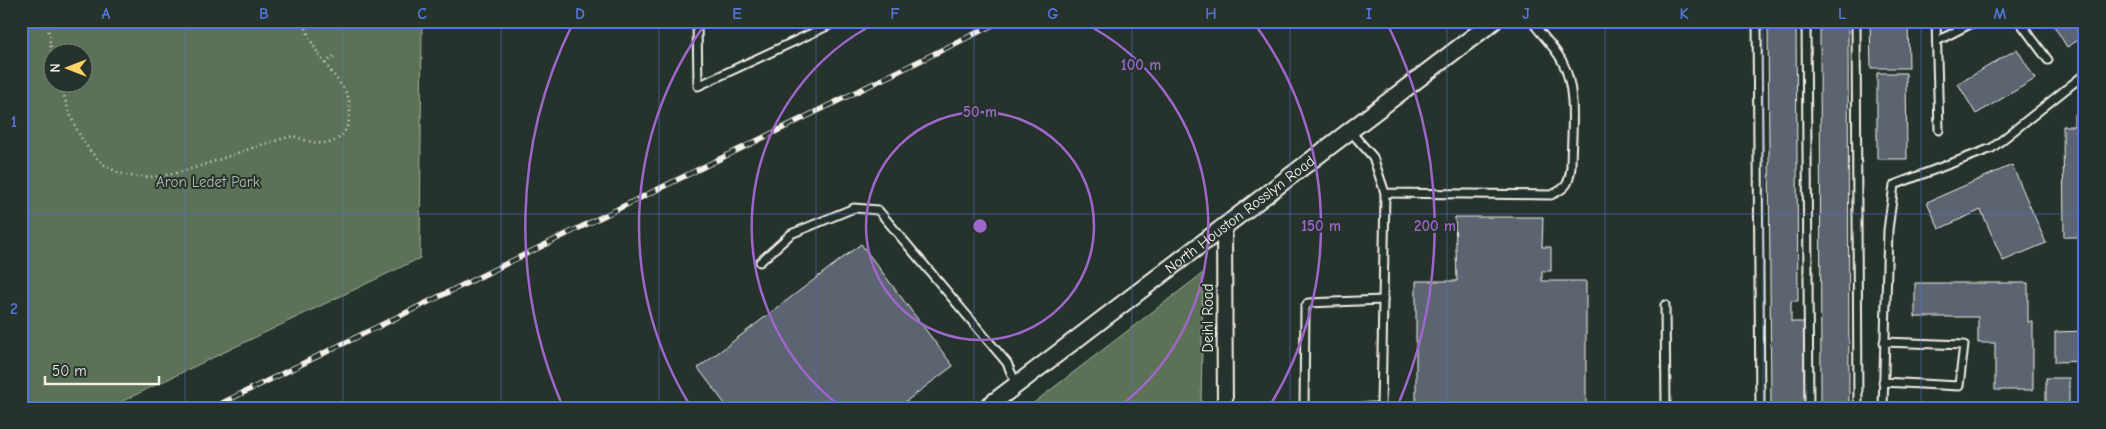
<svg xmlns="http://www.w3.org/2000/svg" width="2106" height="429" font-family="'Comic Neue',sans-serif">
  <rect width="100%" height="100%" fill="#26332d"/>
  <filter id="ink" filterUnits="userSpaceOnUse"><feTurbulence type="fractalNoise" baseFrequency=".02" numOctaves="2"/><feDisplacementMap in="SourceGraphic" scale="10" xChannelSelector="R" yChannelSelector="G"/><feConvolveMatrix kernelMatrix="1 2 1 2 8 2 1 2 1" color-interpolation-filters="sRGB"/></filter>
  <g filter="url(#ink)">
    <!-- green -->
    <g fill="#5b7257" stroke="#a8b2a0" fill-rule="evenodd">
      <path d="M21,21H422L420,258L108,408H21ZM52,52H82V82H52Z"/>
      <polygon points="1203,273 1201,408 1027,408"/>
    </g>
    <!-- building -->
    <g fill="#5c6371" stroke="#f4f1e8">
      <polygon points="1768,21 1796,21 1798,301 1791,301 1791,322 1806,322 1806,408 1771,408"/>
      <polygon points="1820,21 1848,21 1849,408 1821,408"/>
      <polygon points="1870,21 1908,21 1909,68 1871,68"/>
      <polygon points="2051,21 2085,21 2085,36 2067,47"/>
      <polygon points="2017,49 2035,79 1976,114 1958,84"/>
      <polygon points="1877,73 1906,73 1907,159 1877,159"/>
      <polygon points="2085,114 2085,237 2064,237 2063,126 2074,126 2074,115"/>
      <polygon points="2012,165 2046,243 2003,261 1981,210 1939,229 1927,202"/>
      <polygon points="1455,217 1543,217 1542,247 1551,247 1551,271 1542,271 1542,281 1586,281 1586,408 1416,408 1416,281 1457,281"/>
      <polygon points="861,244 953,366 897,408 728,408 698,368"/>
      <polygon points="1915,283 2028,283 2028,322 2033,322 2033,390 1995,390 1995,343 1978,343 1978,317 1915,317"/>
      <polygon points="2085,331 2085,361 2055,362 2055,332"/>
      <rect x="2046" y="378" width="23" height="30"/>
    </g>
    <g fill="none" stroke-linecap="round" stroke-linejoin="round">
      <!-- service casing -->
      <g stroke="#f4f1e8" stroke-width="11">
        <g id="service">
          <polyline points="697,21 698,86 838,21"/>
          <polyline points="1757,21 1760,408"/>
          <polyline points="1806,21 1809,408"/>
          <polyline points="1856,21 1858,408"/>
          <polyline points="1936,21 1939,130"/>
          <polyline points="2019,21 2048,60"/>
          <polyline points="1937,41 1976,21"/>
          <path d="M1350,131L1373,157L1385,193L1551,195C1567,188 1569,184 1571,167C1571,134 1578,91 1562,61C1555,47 1541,35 1532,21"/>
          <polyline points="760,262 791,234 854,208 878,210 1007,363 1016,384"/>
          <polyline points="1665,305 1666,408"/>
          <polyline points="1883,382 1959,386 1964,345 1884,342"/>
          <polyline points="1304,408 1305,308 1308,303 1383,300"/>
          <polyline points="1329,408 1381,407"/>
          <polyline points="1381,408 1385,193"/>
          <polyline points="1883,408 1888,230 1894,185 1992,148 2085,74"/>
        </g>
      </g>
      <!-- minor casing -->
      <g stroke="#f4f1e8" stroke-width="18">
        <polyline id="minor" points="1224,228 1225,408"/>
      </g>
      <!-- tertiary casing -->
      <g stroke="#f4f1e8" stroke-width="20">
        <g id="tertiary">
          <path id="s1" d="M986,408L1494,21"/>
        </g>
      </g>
      <!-- path -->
      <g stroke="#f4f1e8" stroke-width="2.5" stroke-dasharray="1 4" stroke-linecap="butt">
        <polyline points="47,21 52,56"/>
        <polyline points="325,63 336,55"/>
        <path d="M60,82C100,238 188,161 293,136C307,141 328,149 340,137C350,128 352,110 348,97C346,91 340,84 336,78C323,61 309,43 304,21"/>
      </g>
      <!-- service -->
      <use href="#service" stroke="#26332d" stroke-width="7"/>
      <!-- minor -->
      <use href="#minor" stroke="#26332d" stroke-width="14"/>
      <!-- tertiary -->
      <use href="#tertiary" stroke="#26332d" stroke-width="16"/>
      <!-- rail casing -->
      <g stroke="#f4f1e8" stroke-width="5.5">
        <polyline id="rail" points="212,408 1001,21"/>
      </g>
      <!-- rail -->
      <use href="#rail" stroke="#26332d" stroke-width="4" stroke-dasharray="11" stroke-linecap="butt"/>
    </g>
  </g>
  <!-- grid -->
  <path fill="none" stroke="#5377dc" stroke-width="1" stroke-opacity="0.55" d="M185,21V408M343,21V408M501,21V408M659,21V408M816,21V408M974,21V408M1132,21V408M1290,21V408M1447,21V408M1605,21V408M1763,21V408M1921,21V408M21,214H2085"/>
  <!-- distance rings -->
  <g fill="none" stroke="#9f67cb" stroke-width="2.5">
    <circle cx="980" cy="226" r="114"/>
    <path d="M841 407A228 228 0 0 1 878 22M1082 22A228 228 0 0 1 1119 407"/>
    <path d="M691 407A341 341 0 0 1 706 23M1254 23A341 341 0 0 1 1269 407"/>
    <path d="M563 407A455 455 0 0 1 573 23M1387 23A455 455 0 0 1 1397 407"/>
  </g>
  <g text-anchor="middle" stroke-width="4" stroke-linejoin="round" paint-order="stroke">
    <!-- park labels -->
    <g font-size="15" fill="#b7beae" stroke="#26332d">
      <text x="208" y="187">Aron Ledet Park</text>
    </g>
    <!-- street labels -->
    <g font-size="15" fill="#f4f1e8" stroke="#26332d">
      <text dy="5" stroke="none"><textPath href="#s1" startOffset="319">North Houston Rosslyn Road</textPath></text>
      <text transform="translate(1208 318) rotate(-90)" y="5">Deihl Road</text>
    </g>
  </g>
  <circle cx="980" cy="226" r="8" fill="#9f67cb" stroke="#26332d" stroke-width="2.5"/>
  <g font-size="15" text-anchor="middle" font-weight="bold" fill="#9f67cb" stroke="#26332d" stroke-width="4" stroke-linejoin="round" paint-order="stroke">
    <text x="1141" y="70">100 m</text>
    <text x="980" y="117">50 m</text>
    <text x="1321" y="231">150 m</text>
    <text x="1435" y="231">200 m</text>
  </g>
  <!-- margin -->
  <rect width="2106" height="429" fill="none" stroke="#26332d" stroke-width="55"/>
  <!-- north arrow -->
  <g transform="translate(68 68) rotate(270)"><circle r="24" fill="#26332d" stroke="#787f78"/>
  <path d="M0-4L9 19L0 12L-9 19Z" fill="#ffd166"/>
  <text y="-8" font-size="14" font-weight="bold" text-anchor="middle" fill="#f4f1e8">N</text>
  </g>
  <!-- scale -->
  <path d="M45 376v8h114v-8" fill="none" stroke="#f4f1e8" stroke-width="2.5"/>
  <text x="52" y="376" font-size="15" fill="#f4f1e8" stroke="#26332d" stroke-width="4" paint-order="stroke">50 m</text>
  <rect x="28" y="28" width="2050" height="374" fill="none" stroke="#5377dc" stroke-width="2"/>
  <g font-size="16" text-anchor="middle" font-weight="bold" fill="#5377dc">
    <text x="106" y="19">A</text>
    <text x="264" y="19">B</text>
    <text x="422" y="19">C</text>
    <text x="580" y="19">D</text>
    <text x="737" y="19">E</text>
    <text x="895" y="19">F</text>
    <text x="1053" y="19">G</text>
    <text x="1211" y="19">H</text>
    <text x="1369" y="19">I</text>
    <text x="1526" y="19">J</text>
    <text x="1684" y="19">K</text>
    <text x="1842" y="19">L</text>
    <text x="2000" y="19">M</text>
    <text x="14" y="127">1</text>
    <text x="14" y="314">2</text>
  </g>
</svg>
